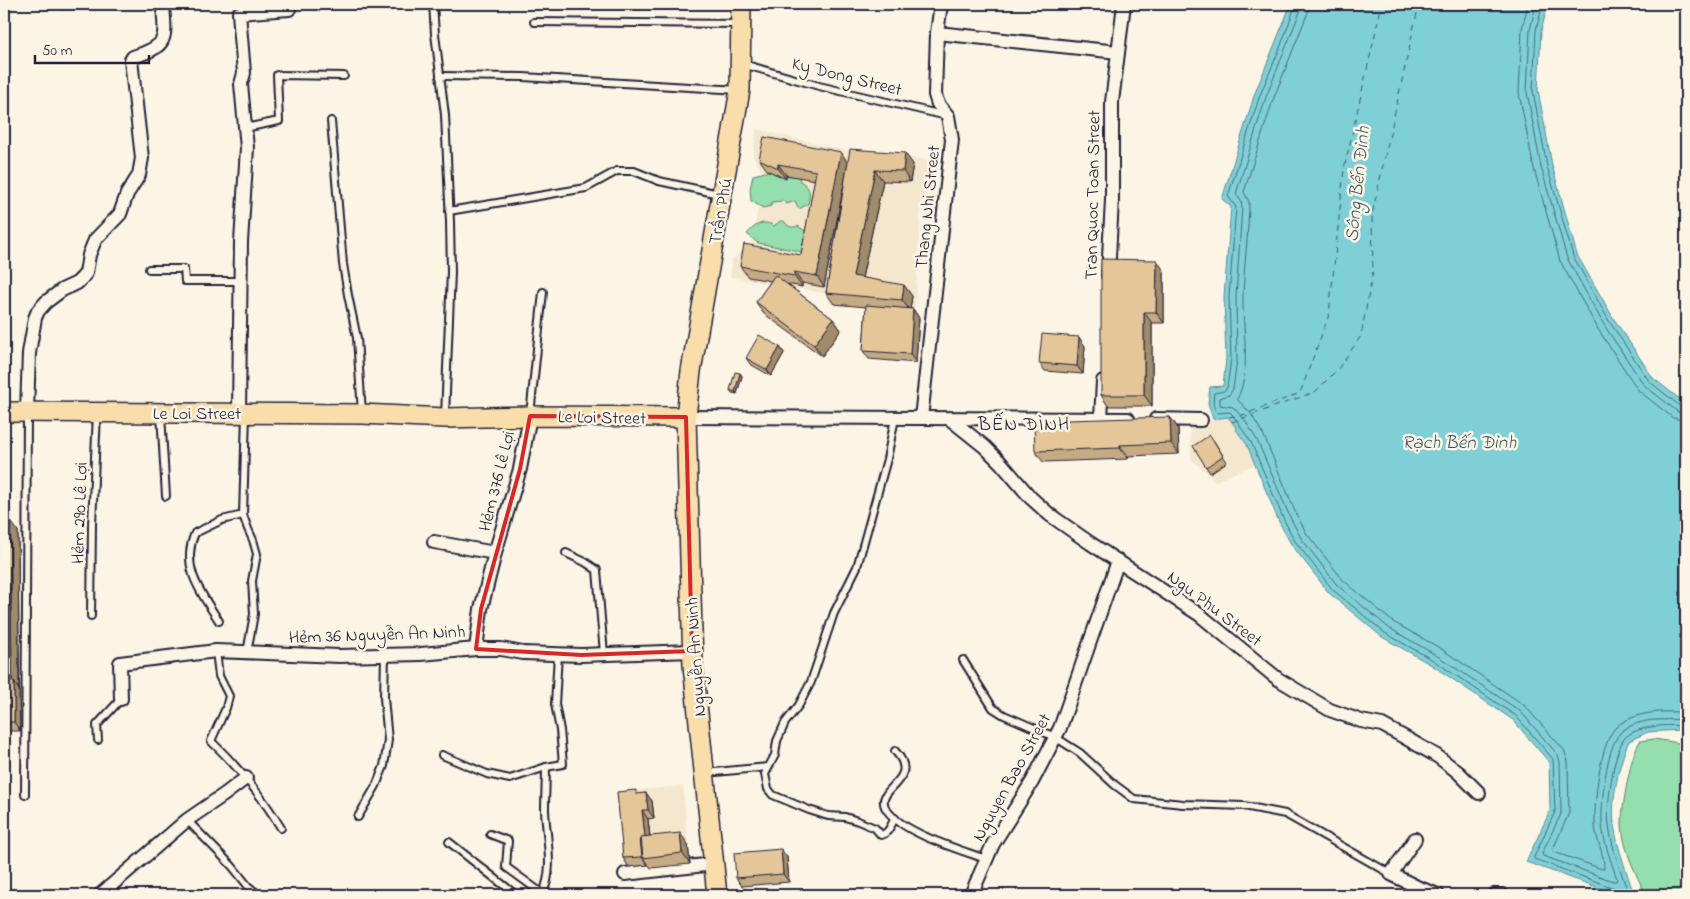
<svg xmlns="http://www.w3.org/2000/svg" width="1690" height="899" font-family="'Indie Flower',sans-serif">
  <rect width="100%" height="100%" fill="#fcf5e5"/>
  <filter id="ink" filterUnits="userSpaceOnUse"><feTurbulence type="fractalNoise" baseFrequency=".02" numOctaves="2"/><feDisplacementMap in="SourceGraphic" scale="10" xChannelSelector="R" yChannelSelector="G"/><feConvolveMatrix kernelMatrix="1 2 1 2 8 2 1 2 1" color-interpolation-filters="sRGB"/></filter>
  <g filter="url(#ink)">
    <!-- built -->
    <g fill="#f5e7ce">
      <polygon points="756,129 853,152 929,160 924,197 921,201 915,312 829,304 830,294 730,277 732,259 751,244 764,176 753,156"/>
      <polygon points="1228,417 1235,426 1237,431 1247,445 1256,464 1216,481 1191,459 1190,428 1206,426 1213,419"/>
      <polygon points="683,786 688,844 649,848 651,868 624,871 616,792"/>
    </g>
    <!-- green -->
    <g fill="#95dead" stroke="#5c8074">
      <path d="M770,171L785,178L786,175L799,177L800,181C810,187 811,193 808,204L799,209L795,201L787,204L783,201L772,202L771,206L763,208L751,201L750,189L753,175Z"/>
      <path d="M780,221H784C788,227 791,228 798,226L814,237L803,252L758,243L747,234C755,225 763,219 774,226Z"/>
      <path d="M1654,739L1686,744V895H1646C1636,874 1623,849 1622,825C1622,810 1625,793 1628,778C1631,765 1633,753 1640,741Z"/>
    </g>
    <!-- water -->
    <path fill="#7fd0d6" stroke="#5a8a98" d="M1291,4H1548L1541,31L1538,90L1552,165L1577,255L1614,319L1653,378L1686,404V733L1680,730L1648,732L1629,741C1619,763 1611,799 1614,824C1617,848 1627,872 1634,895H1619L1526,862L1550,811L1549,762L1513,720L1430,664L1382,637L1329,593L1291,544L1279,522L1247,445L1237,431L1235,426L1228,417L1213,419L1208,403L1210,387L1223,386L1226,359L1224,297L1231,207L1222,199L1255,93Z"/>
    <g fill="none" stroke-linecap="round" stroke-linejoin="round">
      <!-- shore -->
      <g stroke="#476879" stroke-width="1">
        <path d="M1296,4L1280,48L1260,95L1228,196L1236,207L1229,297L1231,359L1227,388L1224,391L1214,393C1213,400 1212,408 1218,413L1230,412L1239,423L1242,429L1251,442L1284,520L1295,541L1333,590L1385,633L1433,660L1516,716L1553,759L1555,812L1534,857V859L1614,888L1617,891V895"/>
        <path d="M1302,4L1301,9L1266,97L1236,194L1241,201L1242,207L1236,297L1237,360L1233,389L1229,395L1220,398V405L1233,407L1245,420L1257,440L1290,517L1301,538L1337,585L1389,628L1436,655L1520,711L1558,755L1560,762L1561,814L1542,853L1543,856L1613,881H1616L1617,879C1611,861 1603,841 1602,823C1601,802 1606,749 1620,733C1627,725 1646,720 1656,720C1666,720 1677,718 1686,721"/>
        <path d="M1309,4L1308,12L1273,100L1244,192L1249,202V208C1248,237 1244,267 1243,296C1242,326 1252,372 1237,399L1251,414L1264,436L1296,514L1307,534L1343,580L1393,622L1440,648L1524,705L1564,750L1568,761L1569,813L1553,849L1554,852L1602,869H1604C1605,854 1595,839 1595,824C1594,801 1600,743 1616,727C1627,717 1645,713 1659,712C1668,712 1678,711 1686,713"/>
        <polyline points="1528,4 1522,29 1519,93 1534,169 1560,261 1598,329 1638,390 1673,418 1686,421"/>
        <polyline points="1536,4 1530,30 1527,92 1541,167 1567,258 1604,325 1644,385 1678,412 1686,414"/>
        <polyline points="1543,4 1536,30 1533,91 1547,166 1573,256 1609,321 1649,381 1681,407 1686,408"/>
        <path d="M1629,895C1621,872 1612,849 1609,825C1606,805 1613,755 1624,739C1633,726 1673,723 1686,727"/>
      </g>
      <!-- ferry -->
      <g stroke="#3e566a" stroke-width="1" stroke-dasharray="6 5" stroke-linecap="butt">
        <polyline points="1229,417 1243,415 1300,393 1329,315 1344,169 1382,4"/>
        <polyline points="1232,422 1315,392 1338,369 1361,336 1373,271 1372,215 1419,4"/>
      </g>
      <!-- lane casing -->
      <g stroke="#22223b" stroke-width="10">
        <g id="lane">
          <polyline points="63,4 63,5"/>
          <polyline points="433,4 435,34 445,115 450,222 451,272 445,416"/>
          <polyline points="534,22 739,24"/>
          <polyline points="743,64 819,86 947,116"/>
          <polyline points="440,76 523,77 739,90"/>
          <polyline points="331,121 343,264 348,295 357,338 362,413"/>
          <polyline points="245,128 279,121 277,75 344,76"/>
          <polyline points="449,211 586,188 617,171 634,171 659,181 719,194"/>
          <polyline points="149,269 184,269 185,281 241,281"/>
          <polyline points="161,414 166,496"/>
          <polyline points="246,414 243,515 248,529 253,540 257,554 252,581 254,614 247,653"/>
          <polyline points="530,415 543,292"/>
          <polyline points="566,553 585,562 597,570 604,654"/>
          <polyline points="91,616 92,524 97,413"/>
          <path d="M219,621C201,593 180,567 195,533L222,520L243,515"/>
          <path d="M216,651L219,676L229,696L226,708L211,741C239,768 261,794 281,828"/>
          <polyline points="963,660 993,708 1004,715 1055,737 1080,753 1115,785 1134,799 1183,804 1244,806 1285,814 1391,874"/>
          <polyline points="98,740 97,725 121,699"/>
          <path d="M895,751C922,780 876,787 885,807C898,832 961,850 986,859"/>
          <polyline points="442,755 487,774 510,779 546,767"/>
          <polyline points="705,773 768,767"/>
          <polyline points="25,795 27,414"/>
          <polyline points="358,817 376,786 384,766 388,740 384,698 385,655"/>
          <path d="M895,818C891,825 889,833 881,835L875,828L858,821L845,817L828,816L809,810L773,795L768,789L765,774L775,755L777,741L785,723L799,705L811,682L834,613L857,567L887,459L895,418"/>
          <polyline points="187,820 232,866 248,886 259,895"/>
          <polyline points="490,834 508,841 506,867 543,894"/>
          <polyline points="449,842 516,895"/>
          <path d="M542,895C555,870 546,837 545,810C545,796 546,781 546,767L563,764L560,730L555,704L558,655"/>
        </g>
      </g>
      <!-- street casing -->
      <g stroke="#22223b" stroke-width="16">
        <g id="street">
          <polyline points="937,33 1118,52"/>
          <polyline points="1108,276 1112,200 1112,102 1124,4"/>
          <path d="M27,411L29,353L35,318L38,311L46,302L62,290L77,283L82,278L86,273L89,255L95,240L120,214L127,194L139,175L142,158L131,60L133,57C170,45 165,39 163,4"/>
          <polyline points="239,413 241,242 247,148 241,84 244,73 239,13 289,9"/>
          <polyline points="686,417 1128,419"/>
          <polyline points="921,418 952,140 948,116 938,104 935,95 937,33 941,4"/>
          <polyline points="950,419 985,447 1001,463 1031,498 1050,515 1090,543 1200,615 1278,679 1330,710 1361,721 1382,725 1404,737 1437,756 1458,772 1479,793"/>
          <polyline points="1101,419 1103,381"/>
          <polyline points="1156,419 1201,420"/>
          <polyline points="434,542 495,553 481,609 476,649"/>
          <polyline points="495,553 520,469 530,416"/>
          <polyline points="121,699 120,663 216,651 339,656 421,654 476,649 501,649 523,653 581,655 692,651"/>
          <polyline points="1415,839 1391,874 1417,887 1438,895"/>
          <polyline points="625,874 714,864"/>
          <polyline points="100,895 187,820 225,794 246,778"/>
          <polyline points="971,895 993,844 1032,782 1060,728 1118,561"/>
          <polyline points="1494,895 1502,895"/>
        </g>
      </g>
      <!-- primary casing -->
      <g stroke="#22223b" stroke-width="22">
        <g id="primary">
          <polyline points="4,412 362,414 445,418 530,416 686,417"/>
          <polyline points="717,895 693,665 686,417 691,371 740,90 741,4"/>
        </g>
      </g>
      <!-- lane -->
      <use href="#lane" stroke="#fcf5e5" stroke-width="6"/>
      <!-- street -->
      <use href="#street" stroke="#fcf5e5" stroke-width="12"/>
      <!-- primary -->
      <use href="#primary" stroke="#f9deab" stroke-width="19"/>
    </g>
    <!-- wall -->
    <g fill="#c5aa83" stroke="#22223b">
      <polygon points="759,159 913,164 910,182 883,181 862,278 912,296 910,309 913,309 919,318 916,363 869,359 863,351 866,307 834,304 826,293 844,184 824,287 802,283 802,287 787,284 833,319 841,330 822,356 763,313 756,302 771,281 748,277 740,266 801,255 815,180 786,175 786,179 767,170"/>
      <polygon points="1164,271 1164,323 1152,323 1152,406 1108,406 1101,395"/>
      <polygon points="1085,346 1083,374 1045,371 1039,363"/>
      <polygon points="780,347 784,353 771,376 750,364 746,358"/>
      <polygon points="740,373 742,376 737,394 732,393 730,390"/>
      <polygon points="1170,417 1178,428 1179,454 1128,456 1128,459 1043,462 1035,451"/>
      <polygon points="1214,441 1227,462 1210,473 1206,467"/>
      <polygon points="4,520 18,531 20,731 4,731"/>
      <polygon points="646,793 652,801 654,818 648,819 650,836 688,844 690,864 651,868 648,864 648,865 629,867 623,858 638,794"/>
      <polygon points="787,857 789,882 742,886 736,878"/>
    </g>
    <!-- shaded-wall -->
    <g fill="#a08b6a" stroke="#22223b">
      <polygon points="841,152 848,163 824,287 817,276"/>
      <polygon points="905,153 913,164 910,182 903,171"/>
      <polygon points="778,164 786,175 786,179 778,168"/>
      <polygon points="875,170 883,181 860,287 853,276"/>
      <polygon points="1157,260 1164,271 1164,323 1156,312"/>
      <polygon points="794,272 802,283 802,287 794,276"/>
      <polygon points="904,285 912,296 910,311 902,300"/>
      <polygon points="913,309 919,318 916,363 910,354"/>
      <polygon points="1144,312 1152,323 1152,406 1144,395"/>
      <polygon points="833,319 841,330 822,356 814,345"/>
      <polygon points="1079,337 1085,346 1083,374 1077,366"/>
      <polygon points="780,347 784,353 771,376 767,370"/>
      <polygon points="740,373 742,376 737,394 735,392"/>
      <polygon points="1170,417 1178,428 1179,454 1171,443"/>
      <polygon points="1120,445 1128,456 1128,459 1120,448"/>
      <polygon points="10,520 18,531 19,690 12,679"/>
      <polygon points="14,682 19,690 20,731 14,722"/>
      <polygon points="646,793 652,801 654,818 648,810"/>
      <polygon points="642,810 648,819 651,847 645,839"/>
      <polygon points="680,833 688,844 690,864 682,853"/>
      <polygon points="640,839 646,848 643,858 648,865 642,857"/>
      <polygon points="781,849 787,857 789,882 783,874"/>
    </g>
    <!-- building -->
    <g fill="#e5c698" stroke="#22223b">
      <polygon points="764,137 841,152 817,276 794,272 794,276 740,266 744,244 801,255 816,171 778,164 778,168 759,159"/>
      <polygon points="850,149 905,153 903,171 875,170 853,276 904,285 902,300 826,293"/>
      <polygon points="1101,259 1157,260 1156,312 1144,312 1144,395 1101,395"/>
      <polygon points="775,275 833,319 814,345 756,302"/>
      <polygon points="866,305 913,309 910,354 863,351"/>
      <polygon points="1042,334 1079,337 1077,366 1039,363"/>
      <polygon points="759,335 780,347 767,370 746,358"/>
      <polygon points="735,372 740,373 735,392 730,390"/>
      <polygon points="1170,417 1171,443 1120,445 1120,448 1035,451 1034,421"/>
      <polygon points="1210,435 1223,456 1206,467 1193,446"/>
      <polygon points="4,520 10,520 12,679 4,679"/>
      <rect x="4" y="682" width="10" height="40"/>
      <polygon points="636,790 636,794 646,793 648,810 642,810 645,837 641,837 641,839 640,839 642,857 623,858 617,792"/>
      <polygon points="680,833 682,853 643,858 641,837"/>
      <polygon points="781,849 783,874 736,878 734,853"/>
    </g>
  </g>
  <!-- marked area -->
  <path fill="none" stroke="#d62828" stroke-width="4" stroke-linejoin="round" d="M530,416L686,417L692,651L581,655L476,649L481,609L520,469Z"/>
  <g text-anchor="middle" stroke-width="5" stroke-linejoin="round" paint-order="stroke">
    <!-- street labels -->
    <g font-size="18" fill="#22223b" stroke="#fcf5e5">
      <text transform="translate(847 76) rotate(14)" y="6">Ky Dong Street</text>
      <text transform="translate(1092 195) rotate(-89)" y="6">Tran Quoc Toan Street</text>
      <text transform="translate(927 207) rotate(-84)" y="6">Thang Nhi Street</text>
      <text transform="translate(720 211) rotate(-80)" y="6">Trần Phú</text>
      <text x="197" y="419">Le Loi Street</text>
      <text transform="translate(602 417) rotate(1)" y="6">Le Loi Street</text>
      <text transform="translate(496 481) rotate(-76)" y="6">Hẻm 376 Lê Lợi</text>
      <text transform="translate(79 513) rotate(-88)" y="6">Hẻm 290 Lê Lợi</text>
      <text transform="translate(1215 608) rotate(37)" y="6">Ngu Phu Street</text>
      <text transform="translate(377 634) rotate(-2)" y="6">Hẻm 36 Nguyễn An Ninh</text>
      <text transform="translate(695 657) rotate(-94)" y="6">Nguyễn An Ninh</text>
      <text transform="translate(1011 777) rotate(-61)" y="6">Nguyen Bao Street</text>
    </g>
    <!-- water labels -->
    <g font-size="19" font-style="italic" fill="#3e566a" stroke="#fcf5e5">
      <text transform="translate(1356 184) rotate(-84)" y="7">Sông Bến Đình</text>
      <text x="1459" y="448">Rạch Bến Đình</text>
    </g>
    <!-- neighbourhood labels -->
    <g font-size="19" letter-spacing="1" fill="#22223b" stroke="#fcf5e5">
      <text x="1024" y="430">BẾN ĐÌNH</text>
    </g>
  </g>
  <!-- margin -->
  <rect width="1690" height="899" fill="none" stroke="#fcf5e5" stroke-width="20"/>
  <rect x="10" y="10" width="1670" height="879" fill="none" stroke="#22223b" stroke-width="2" filter="url(#ink)"/>
  <!-- scale -->
  <path d="M35 55v8h114v-8" fill="none" stroke="#22223b" stroke-width="2.5"/>
  <text x="42" y="55" font-size="15" fill="#22223b" stroke="#fcf5e5" stroke-width="4" paint-order="stroke">50 m</text>
</svg>
